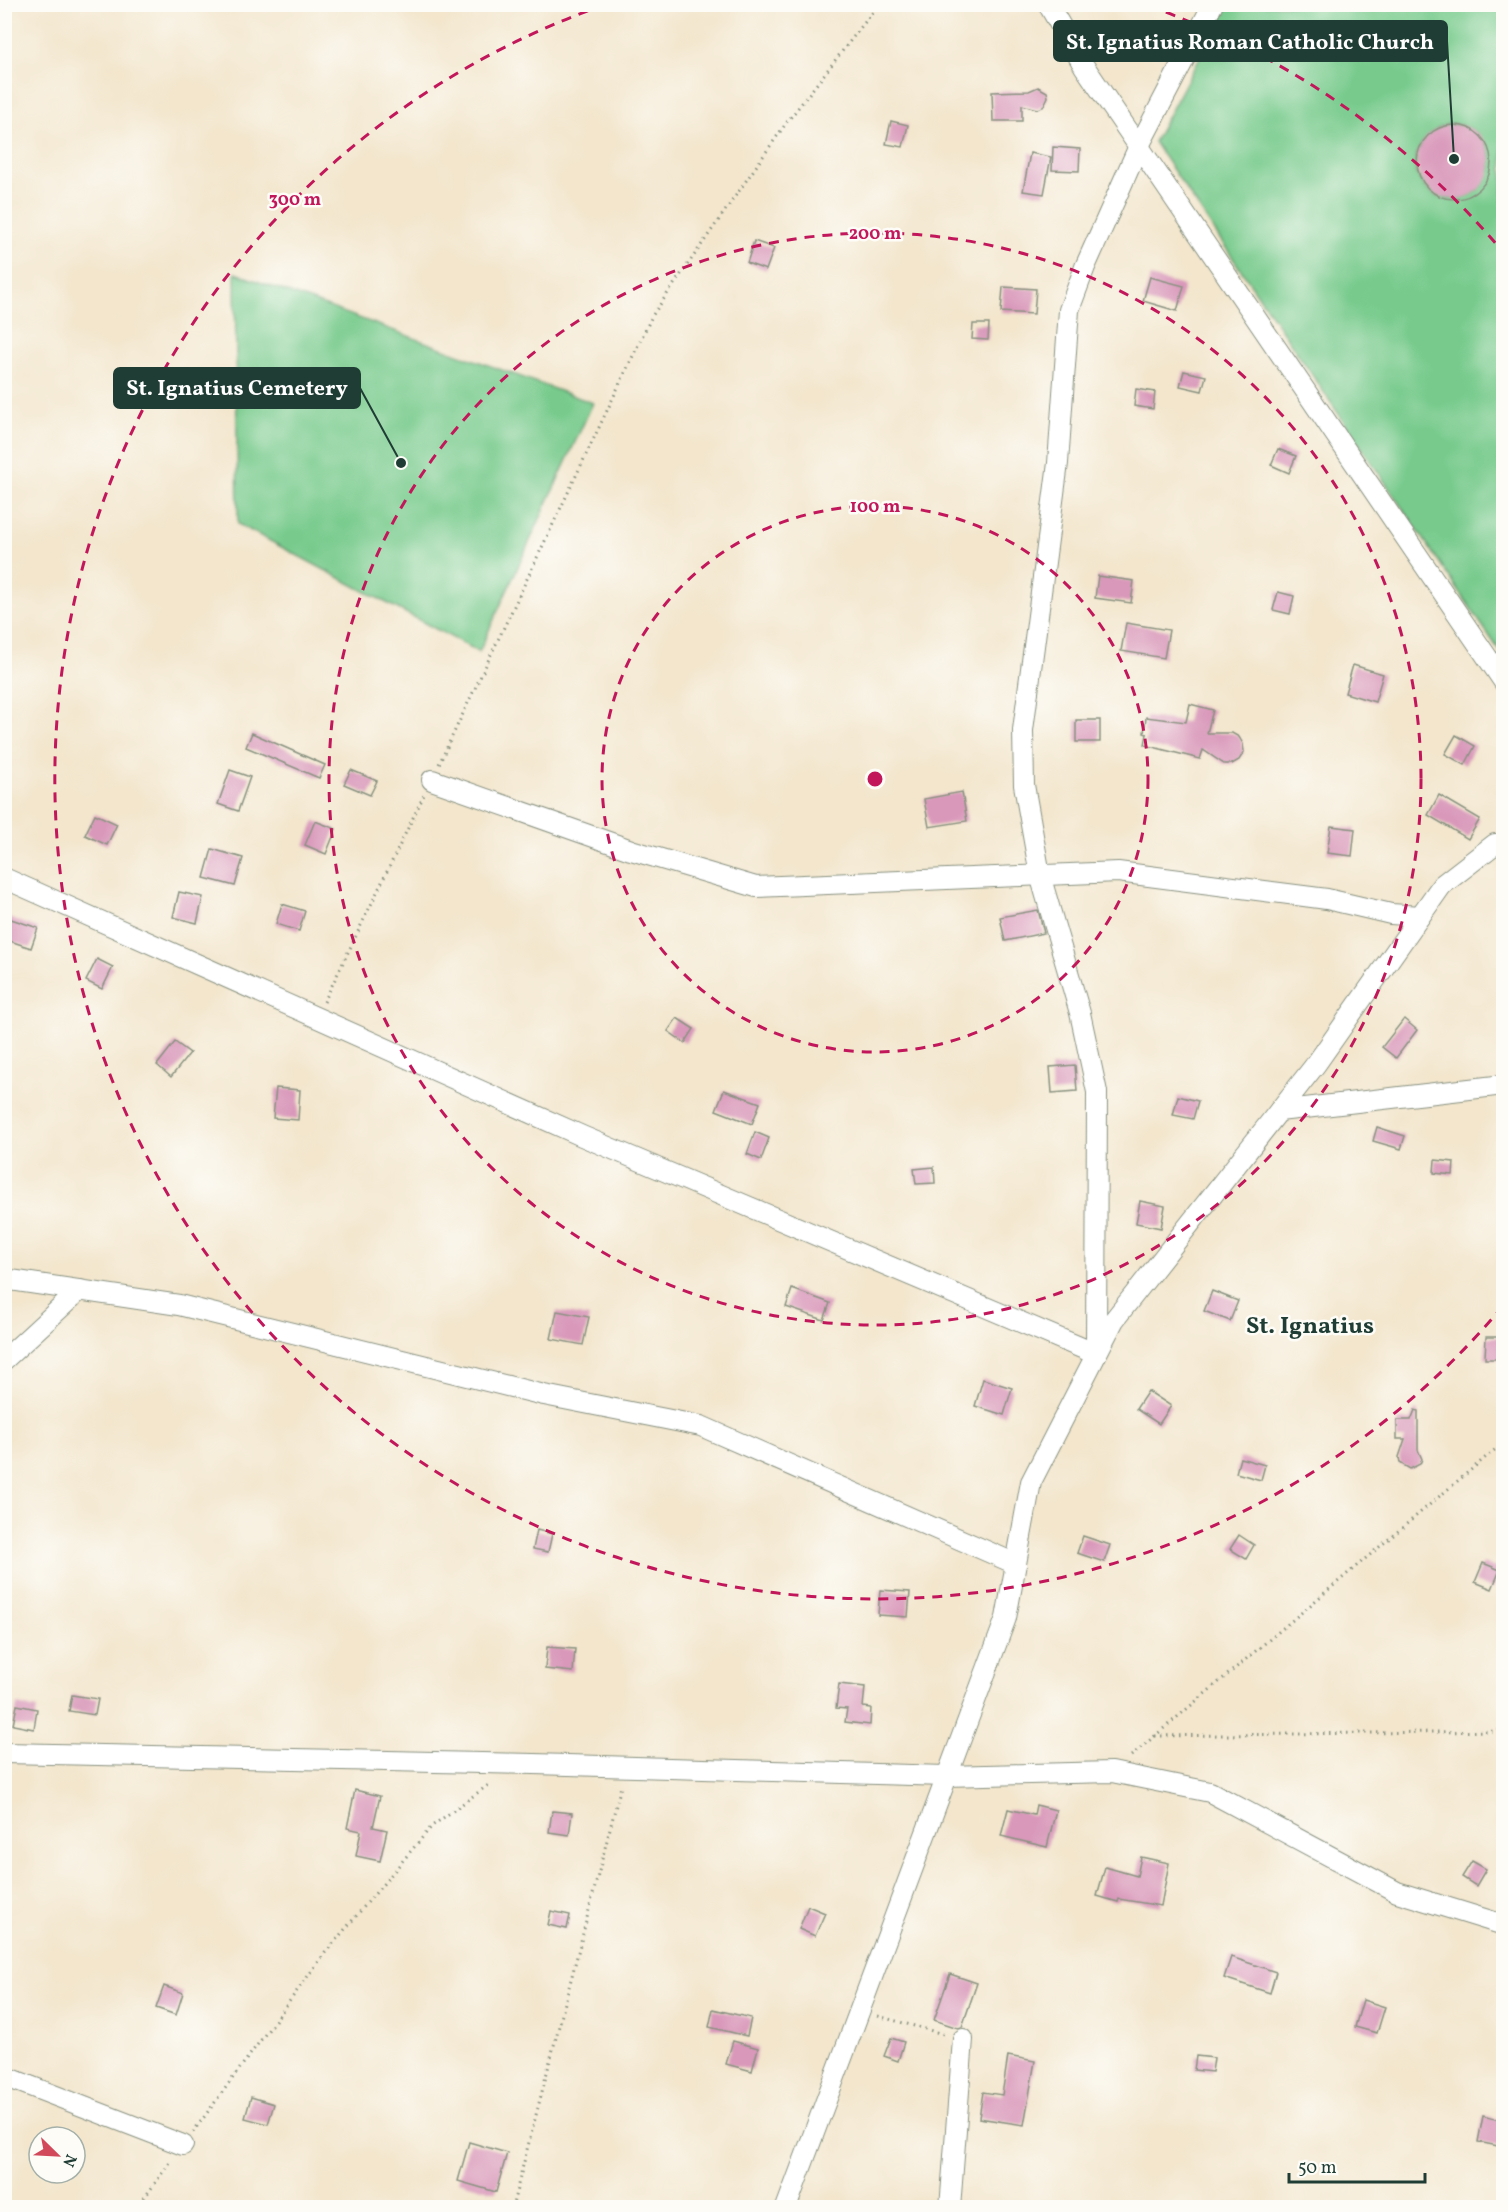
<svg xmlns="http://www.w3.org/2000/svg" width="1508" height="2212" font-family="Vollkorn,serif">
  <rect width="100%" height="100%" fill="#fdfcf7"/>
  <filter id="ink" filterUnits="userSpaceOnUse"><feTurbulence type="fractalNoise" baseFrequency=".0167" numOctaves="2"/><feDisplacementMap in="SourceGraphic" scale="12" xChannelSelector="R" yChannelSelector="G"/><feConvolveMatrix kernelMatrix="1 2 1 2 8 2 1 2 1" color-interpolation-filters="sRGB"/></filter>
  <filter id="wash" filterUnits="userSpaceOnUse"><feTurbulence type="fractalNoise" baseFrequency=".008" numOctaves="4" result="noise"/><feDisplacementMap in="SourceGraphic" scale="24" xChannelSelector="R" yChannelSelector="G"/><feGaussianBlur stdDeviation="1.35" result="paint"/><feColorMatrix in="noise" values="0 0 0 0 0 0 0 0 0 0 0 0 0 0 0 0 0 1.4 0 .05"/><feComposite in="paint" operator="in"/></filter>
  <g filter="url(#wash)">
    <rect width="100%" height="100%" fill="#f3e6cd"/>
    <!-- green -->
    <g fill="#77ca8c" stroke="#4b8460" stroke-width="1.5" fill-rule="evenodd">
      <path d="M1228,5H1503V656L1154,142ZM1449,124C1507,126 1501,200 1451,199C1442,199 1433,195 1426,188C1403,164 1421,132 1449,124Z"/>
      <polygon points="235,273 593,403 479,652 238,524"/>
    </g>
    <g id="blocks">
      <!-- building -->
      <g fill="#d998ba">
        <polygon points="1038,87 1047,92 1048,97 1043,107 1037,109 1022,105 1022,121 993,121 992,92 1029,91"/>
        <polygon points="891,121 908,125 903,147 886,144"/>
        <circle cx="1454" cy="162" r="37"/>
        <polygon points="1053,147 1080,149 1079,171 1052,170"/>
        <polygon points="1030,153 1051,157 1044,194 1023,191"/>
        <polygon points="754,241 774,248 766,270 747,263"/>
        <polygon points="1150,277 1184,286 1177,311 1143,301"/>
        <polygon points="1003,287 1036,289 1034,314 1001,312"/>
        <polygon points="973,324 989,324 988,340 972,339"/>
        <polygon points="1184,371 1206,376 1202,391 1180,386"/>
        <polygon points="1136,389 1155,392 1153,409 1134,406"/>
        <polygon points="1278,449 1296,456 1289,473 1271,465"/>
        <polygon points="1098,576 1134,581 1131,603 1095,598"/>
        <polygon points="1278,592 1294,596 1290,614 1273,610"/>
        <polygon points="1126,623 1169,630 1164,658 1121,651"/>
        <polygon points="1353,665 1383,674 1375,702 1345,693"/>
        <polygon points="1190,704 1213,710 1207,733 1232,733 1239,737 1243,744 1244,752 1239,760 1232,764 1224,764 1203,750 1200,759 1145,745 1147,734 1144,733 1146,717 1186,722"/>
        <rect x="1076" y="720" width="24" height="22"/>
        <polygon points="252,733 325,765 319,778 246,747"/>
        <polygon points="1456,735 1475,746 1465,765 1445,754"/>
        <polygon points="230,770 250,777 238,811 218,804"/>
        <polygon points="351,770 377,781 370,795 344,784"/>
        <polygon points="962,792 967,821 929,827 924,799"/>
        <polygon points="1439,795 1480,819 1468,839 1428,815"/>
        <polygon points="95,814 117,824 107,845 85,835"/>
        <polygon points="315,821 336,829 326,854 305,845"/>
        <polygon points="1331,826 1355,829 1352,856 1327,853"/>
        <polygon points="212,849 243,858 235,886 204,878"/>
        <polygon points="179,892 203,897 197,923 173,917"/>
        <polygon points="282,904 305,911 299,931 276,924"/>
        <polygon points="1038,910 1044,933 1005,941 1000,917"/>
        <polygon points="8,918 38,928 31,948 4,939 4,929"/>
        <polygon points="97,959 113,967 102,989 86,981"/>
        <polygon points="677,1018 694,1029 685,1043 668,1031"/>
        <polygon points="1404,1019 1417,1030 1396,1058 1382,1047"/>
        <polygon points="175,1042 190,1053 171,1077 157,1065"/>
        <polygon points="1075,1065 1077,1091 1052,1093 1050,1067"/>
        <polygon points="276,1088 300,1090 298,1120 273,1118"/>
        <polygon points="724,1090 760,1103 752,1124 716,1110"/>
        <polygon points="1178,1096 1198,1101 1193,1119 1173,1115"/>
        <polygon points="1377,1127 1405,1136 1401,1149 1373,1141"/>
        <polygon points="755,1132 769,1138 761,1160 747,1154"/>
        <polygon points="1435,1160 1454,1162 1453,1175 1434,1173"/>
        <polygon points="934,1167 935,1183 916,1184 914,1169"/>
        <polygon points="1140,1201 1165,1206 1161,1228 1136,1223"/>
        <polygon points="792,1289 830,1303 824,1320 786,1307"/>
        <polygon points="1212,1291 1238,1301 1230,1321 1204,1311"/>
        <polygon points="557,1311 589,1317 583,1345 551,1339"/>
        <polygon points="1486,1337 1503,1337 1503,1359 1485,1359"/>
        <polygon points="983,1379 1012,1388 1004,1415 975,1406"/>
        <polygon points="1148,1391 1171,1406 1159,1424 1136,1409"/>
        <polygon points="1415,1410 1418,1411 1418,1450 1422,1459 1420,1464 1410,1469 1400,1463 1399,1457 1405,1439 1397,1439 1397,1420 1411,1420"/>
        <polygon points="1240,1458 1265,1465 1261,1480 1236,1473"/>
        <polygon points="537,1530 552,1534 548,1552 533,1549"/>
        <polygon points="1239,1535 1254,1545 1246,1559 1230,1549"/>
        <polygon points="1083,1536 1110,1545 1104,1562 1077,1553"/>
        <polygon points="1483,1563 1500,1570 1492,1589 1475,1582"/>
        <polygon points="880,1590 910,1592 908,1617 878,1615"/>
        <polygon points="547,1647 575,1649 573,1672 545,1669"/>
        <polygon points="839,1684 865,1687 863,1707 871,1708 870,1725 845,1722 847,1709 836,1708"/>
        <polygon points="72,1695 98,1699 95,1715 69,1711"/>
        <polygon points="17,1705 37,1709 34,1729 13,1725"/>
        <polygon points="355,1790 380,1796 373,1827 387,1830 380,1861 356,1856 361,1831 347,1828"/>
        <polygon points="1036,1805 1056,1810 1047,1847 1001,1836 1008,1809 1034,1815"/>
        <polygon points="552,1811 572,1813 569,1835 549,1832"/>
        <polygon points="1141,1857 1169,1863 1161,1906 1119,1899 1118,1902 1097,1896 1105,1867 1137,1876"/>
        <polygon points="1472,1861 1486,1869 1476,1886 1462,1877"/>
        <polygon points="808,1906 825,1913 815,1936 799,1929"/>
        <polygon points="551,1911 570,1915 567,1929 548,1925"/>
        <polygon points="1231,1957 1276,1972 1270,1993 1224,1978"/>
        <polygon points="950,1974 977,1983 962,2027 958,2028 934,2020"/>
        <polygon points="164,1986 183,1993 176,2015 156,2008"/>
        <polygon points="1363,2000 1385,2007 1377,2033 1355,2027"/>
        <polygon points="713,2009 751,2018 747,2036 709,2027"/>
        <polygon points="891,2038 904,2042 898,2061 884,2056"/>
        <polygon points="733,2041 758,2048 752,2071 726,2064"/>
        <polygon points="1008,2056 1035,2061 1024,2125 979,2118 983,2092 1002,2095"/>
        <polygon points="1196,2056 1214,2058 1212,2072 1194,2070"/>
        <polygon points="251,2097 274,2104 268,2124 245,2118"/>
        <polygon points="1483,2116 1503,2121 1503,2147 1478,2142"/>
        <polygon points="469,2142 507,2153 496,2192 458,2181"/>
      </g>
    </g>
  </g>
  <g filter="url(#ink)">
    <use href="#blocks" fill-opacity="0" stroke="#899280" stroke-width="1.5"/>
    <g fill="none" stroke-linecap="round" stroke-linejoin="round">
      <!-- street casing -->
      <g stroke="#899280" stroke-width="22">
        <g id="street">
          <polyline points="1048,4 1084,66 1504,682"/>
          <polyline points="432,780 631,850 756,887 1118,872 1327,899 1391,914 1420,916"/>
          <polyline points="4,878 582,1136 1096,1354 1097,1092 1080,1013 1040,875 1024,785 1023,730 1058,463 1069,310 1085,267 1139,146 1213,4"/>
          <polyline points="1279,1111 1504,1085"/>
          <polyline points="4,1279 179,1305 544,1395 701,1426 1016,1564"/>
          <polyline points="4,1360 80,1290"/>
          <polyline points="4,1753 534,1764 946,1776 1112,1772 1210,1792 1397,1892 1504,1925"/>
          <polyline points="4,2076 183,2145"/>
          <polyline points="786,2208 1006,1618 1031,1482 1114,1320 1316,1064 1442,885 1495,844 1504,844"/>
          <polyline points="950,2208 963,2039"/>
        </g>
      </g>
      <!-- path -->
      <g stroke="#899280" stroke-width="3" stroke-dasharray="1.5 4.5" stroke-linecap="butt">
        <polyline points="439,764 652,316 787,122 879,4"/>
        <polyline points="324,1002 424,795"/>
        <polyline points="1155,1736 1504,1731"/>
        <polyline points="1131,1756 1504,1442"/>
        <polyline points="878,2016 947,2035"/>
        <polyline points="193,2132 325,1953 432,1826 491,1783"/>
        <polyline points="137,2208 171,2161"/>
        <polyline points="512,2208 621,1786"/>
      </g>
      <!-- street -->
      <use href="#street" stroke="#fff" stroke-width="20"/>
    </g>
  </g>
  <!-- distance rings -->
  <g fill="none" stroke="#c2185b" stroke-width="3" stroke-dasharray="10 8">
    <circle cx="875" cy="779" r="273"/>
    <circle cx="875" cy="779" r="546"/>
    <path d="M1503 1306A820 820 0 1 1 601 6M1149 6A820 820 0 0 1 1503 252"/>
  </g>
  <g text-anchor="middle" stroke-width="5" stroke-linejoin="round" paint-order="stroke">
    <!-- quarter labels -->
    <g font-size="24" font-weight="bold" fill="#1f3d34" stroke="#fdfcf7">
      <text x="1310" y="1333">St. Ignatius</text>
    </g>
  </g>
  <circle cx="875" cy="779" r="9" fill="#c2185b" stroke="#fdfcf7" stroke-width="3"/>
  <g font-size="18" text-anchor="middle" font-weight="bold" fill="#c2185b" stroke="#fdfcf7" stroke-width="5" stroke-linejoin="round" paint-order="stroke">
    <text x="295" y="205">300 m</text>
    <text x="875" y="239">200 m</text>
    <text x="875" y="512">100 m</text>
  </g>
  <!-- callouts -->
  <path fill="none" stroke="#1f3d34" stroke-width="2" d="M1454 159L1447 41M401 463L360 388"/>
  <g fill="#1f3d34" stroke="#fdfcf7" stroke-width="2">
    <circle cx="1454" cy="159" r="6"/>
    <circle cx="401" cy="463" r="6"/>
  </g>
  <g fill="#1f3d34" stroke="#1f3d34" stroke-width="2">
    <rect x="1054" y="21" width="393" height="40" rx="6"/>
    <rect x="114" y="368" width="246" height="40" rx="6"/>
  </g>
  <g font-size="22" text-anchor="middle" font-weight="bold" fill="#fff">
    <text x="1250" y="49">St. Ignatius Roman Catholic Church</text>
    <text x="237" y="395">St. Ignatius Cemetery</text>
  </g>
  <!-- margin -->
  <rect width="1508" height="2212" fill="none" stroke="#fdfcf7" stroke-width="24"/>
  <!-- north arrow -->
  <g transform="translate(57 2155) rotate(114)"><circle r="28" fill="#fdfcf7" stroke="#a4b0a9" stroke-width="1.5"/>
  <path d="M0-4.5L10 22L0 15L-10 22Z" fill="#d1495b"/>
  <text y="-9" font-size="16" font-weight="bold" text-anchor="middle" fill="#1f3d34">N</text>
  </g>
  <!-- scale -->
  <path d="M1289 2173v9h136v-9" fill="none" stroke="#1f3d34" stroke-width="3"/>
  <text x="1298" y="2173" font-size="18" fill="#1f3d34" stroke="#fdfcf7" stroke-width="4.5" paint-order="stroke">50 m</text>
</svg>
